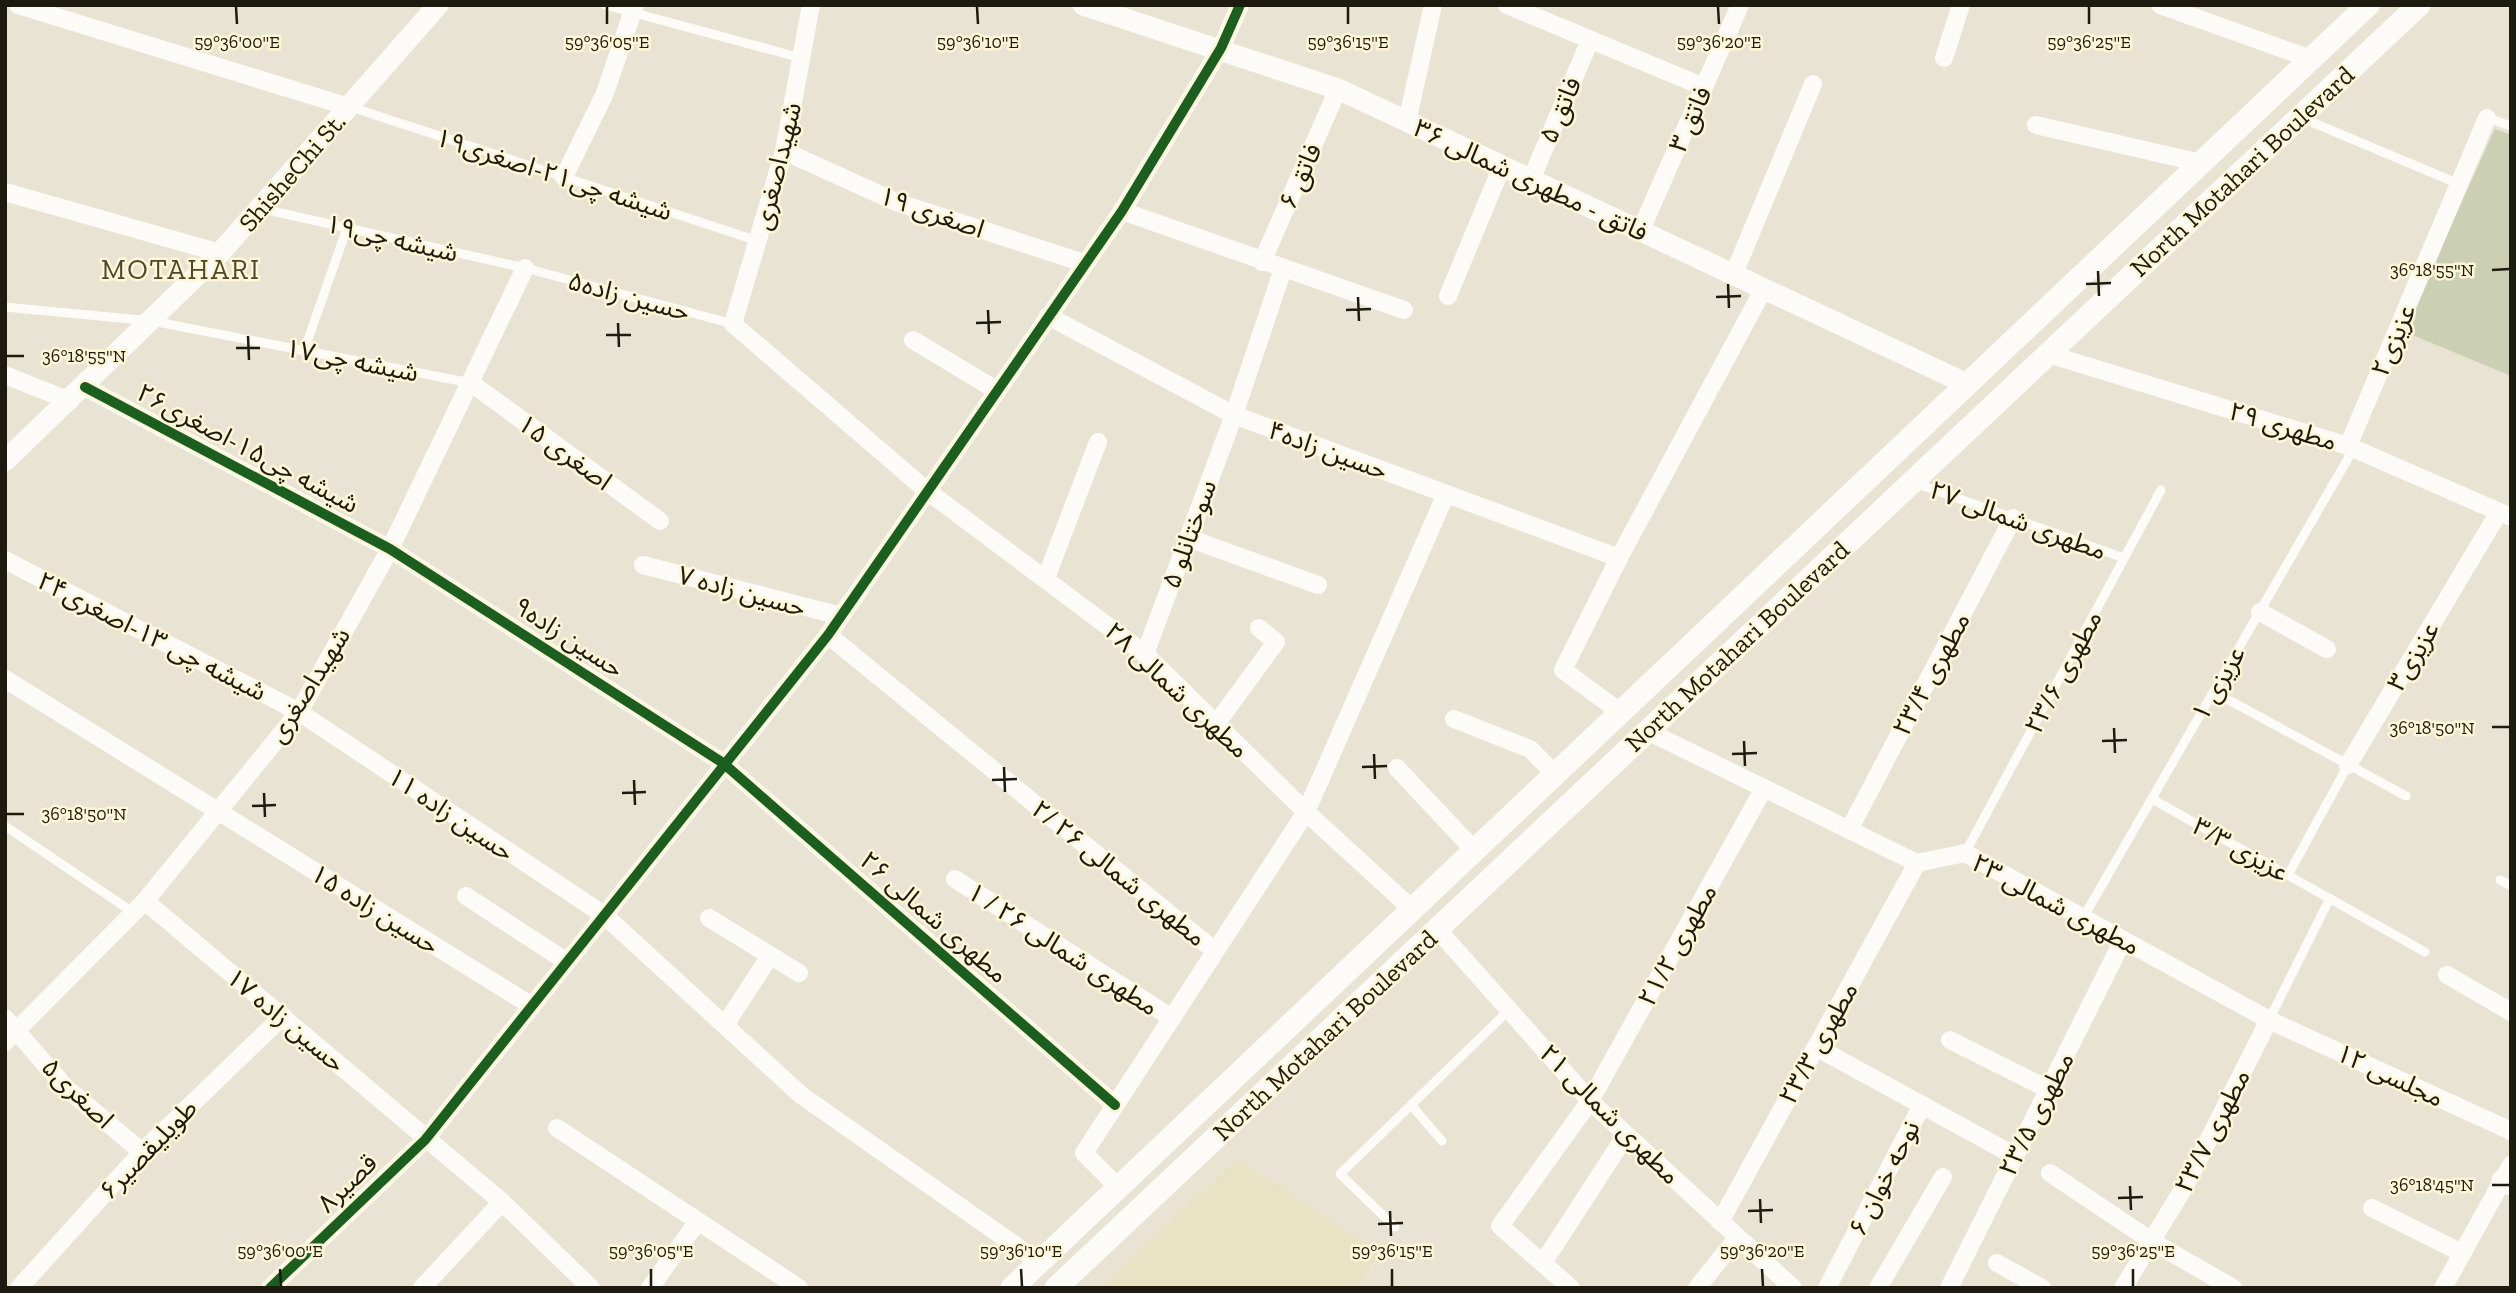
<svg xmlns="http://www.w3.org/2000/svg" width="2516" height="1293" font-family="'Zilla Slab','Noto Sans Arabic',serif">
  <rect width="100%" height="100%" fill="#e8e3d2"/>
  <!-- built -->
  <polygon fill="#eae2c5" points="1237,1159 1379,1252 1356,1288 1101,1288"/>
  <!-- green -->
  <polygon fill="#cbcfb4" points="2495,129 2511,135 2511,376 2403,331"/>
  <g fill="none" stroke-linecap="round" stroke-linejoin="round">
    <!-- service -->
    <g stroke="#fcfbf8" stroke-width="9">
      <polyline points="605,5 801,58"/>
      <polyline points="351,107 758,241"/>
      <polyline points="2302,118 2459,184"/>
      <polyline points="2487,118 2511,126"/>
      <polyline points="263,209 525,268 733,324"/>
      <polyline points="5,307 152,321 471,383"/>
      <polyline points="304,351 347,228"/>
      <polyline points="1915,483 2124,558"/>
      <polyline points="2214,692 2406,796"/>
      <polyline points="2152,799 2425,952"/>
      <polyline points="5,826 134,913"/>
      <polyline points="1965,853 2161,490"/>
      <polyline points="2288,875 2348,765"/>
      <polyline points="2500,880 2511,886"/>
      <polyline points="2083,918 2354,448"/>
      <polyline points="2269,1020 2330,898"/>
      <polyline points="1411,1105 1442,1141"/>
      <polyline points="1395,1227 1340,1174 1509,1010"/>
    </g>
    <!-- minor -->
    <g stroke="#fcfbf8" stroke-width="18">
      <polyline points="18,5 349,107"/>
      <polyline points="811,5 784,151 733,324 926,490 1145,654 1306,812 1412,909"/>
      <polyline points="1507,5 1704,87"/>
      <polyline points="2160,5 2311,59"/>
      <polyline points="1944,58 1961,5"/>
      <polyline points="1407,122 1433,5"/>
      <polyline points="2036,125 2201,163"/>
      <polyline points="784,151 896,202 1084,263"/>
      <polyline points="564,177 605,93 635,5"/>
      <polyline points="1531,180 1590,40"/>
      <polyline points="5,192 220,253"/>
      <polyline points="1122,211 1404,310"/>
      <polyline points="1640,232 1740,5"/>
      <polyline points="1262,262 1338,89"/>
      <polyline points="1733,276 1813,84"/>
      <polyline points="1448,296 1502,166"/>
      <polyline points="1048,316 1234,415 1619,558"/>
      <polyline points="913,340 996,390"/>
      <polyline points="2048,354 2348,446 2511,517"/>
      <polyline points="5,375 70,401"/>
      <polyline points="471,383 660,521"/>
      <polyline points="85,387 390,549 723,763 1115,1105"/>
      <polyline points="2348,446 2487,118"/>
      <polyline points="1188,538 1318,585"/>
      <polyline points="5,560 299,712 604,915 801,1095 1039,1262"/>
      <polyline points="643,565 841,616"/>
      <polyline points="1046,578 1098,442"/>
      <polyline points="2260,612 2327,649"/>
      <polyline points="828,635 1215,951"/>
      <polyline points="1145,654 1234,415 1283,269"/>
      <polyline points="5,679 532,1006"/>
      <polyline points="1620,712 1563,670 1619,558 1763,290"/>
      <polyline points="1454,719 1530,749 1555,774"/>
      <polyline points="1216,724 1276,642 1259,628"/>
      <polyline points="1647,731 1917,863 1965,853 2269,1020 2511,1131"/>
      <polyline points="2348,765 2499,512"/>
      <polyline points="1397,768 1474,850"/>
      <polyline points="1849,830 2013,518"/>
      <polyline points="955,879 1172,1018"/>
      <polyline points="466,896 567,962"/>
      <polyline points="145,901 502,1202 591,1288"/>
      <polyline points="709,918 799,973"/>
      <polyline points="1437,929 1590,1101 1793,1288"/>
      <polyline points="2447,975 2511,1012"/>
      <polyline points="5,1018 66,1088 142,1152"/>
      <polyline points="725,1025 770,956"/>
      <polyline points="1950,1040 2048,1089"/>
      <polyline points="5,1042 145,901 299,712 390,549 525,268"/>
      <polyline points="1816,1047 2015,1156"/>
      <polyline points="557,1128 799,1288"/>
      <polyline points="2050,1173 2153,1242 2233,1288"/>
      <polyline points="1118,1187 1084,1153 1306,812 1446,494"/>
      <polyline points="2372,1208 2462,1253"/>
      <polyline points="1720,1222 1917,863"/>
      <polyline points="1543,1263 1626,1135"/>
      <polyline points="1997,1263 2042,1288"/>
      <polyline points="19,1288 142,1152 283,1016"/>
      <polyline points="270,1288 425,1140 828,635 1122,211 1221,48 1240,5"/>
      <polyline points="422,1288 502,1202"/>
      <polyline points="650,1288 698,1221"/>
      <polyline points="1571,1288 1500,1226 1590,1101 1764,788"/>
      <polyline points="1697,1288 1737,1238"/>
      <polyline points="1827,1288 1922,1105"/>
      <polyline points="1878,1288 1943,1177"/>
      <polyline points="1949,1288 2123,940"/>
      <polyline points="2123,1288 2185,1186 2269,1020"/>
      <polyline points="2443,1288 2511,1165"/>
    </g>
    <!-- tertiary -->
    <g stroke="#fcfbf8" stroke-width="21">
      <polyline points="1083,5 1338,89 1967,384"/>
      <polyline points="5,461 220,253 438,5"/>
      <polyline points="2502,1180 2511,1185"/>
    </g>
    <!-- secondary -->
    <g stroke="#fcfbf8" stroke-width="23">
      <polyline points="1012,1288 2368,5"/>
      <polyline points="1056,1288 2419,5"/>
    </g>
    <!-- cycleway casing -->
    <g stroke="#fef6d6" stroke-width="15">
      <g id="cycleway">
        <polyline points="85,387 390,549 723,763 1115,1105"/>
        <polyline points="270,1288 425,1140 828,635 1122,211 1221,48 1240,5"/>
      </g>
    </g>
    <!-- cycleway -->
    <use href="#cycleway" stroke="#1b5e20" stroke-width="10"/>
  </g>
  <!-- ticks -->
  <path fill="none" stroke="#1d1b0f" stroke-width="2.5" d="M236,7L237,24M607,7V24M977,7L978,24M1348,7V24M1718,7L1719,24M2089,7V24M2492,270L2509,269M2098,271L2099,296M1728,284L1729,308M2086,284L2111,283M1358,297L1359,321M1716,297L1741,296M988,310L989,334M1346,310L1371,309M618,323L619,347M976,323L1001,322M606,335H631M248,336L249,360M236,348H260M7,356H24M2492,727H2509M2114,728L2115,753M1744,741L1745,766M2102,741L2127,740M1374,754L1375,779M1732,754L1757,753M1004,767L1005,792M1362,767L1387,766M634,780L635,805M992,780L1017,779M264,793L265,817M622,793L646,792M252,806L276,805M7,814H24M2492,1185H2509M2130,1186L2131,1210M2118,1198L2143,1197M1760,1199L1761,1223M1390,1211L1391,1236M1748,1211L1773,1210M1378,1224L1403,1223M280,1269L281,1286M651,1269V1286M1021,1269L1022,1286M1392,1269V1286M1762,1269L1763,1286M2133,1269V1286"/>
  <g text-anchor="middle" stroke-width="5" stroke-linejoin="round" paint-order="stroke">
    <!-- street labels -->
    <g font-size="26" fill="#1d1b0f" stroke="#fef6d6">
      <text transform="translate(1560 110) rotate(-67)" y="9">فاتق ۵</text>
      <text transform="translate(1690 119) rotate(-66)" y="9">فاتق ۳</text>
      <text transform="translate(777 166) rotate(-76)" y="9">شهیداصغری</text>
      <text transform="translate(2242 171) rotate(-43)" y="9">North Motahari Boulevard</text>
      <text transform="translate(292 172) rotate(-49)" y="9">ShisheChi St.</text>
      <text transform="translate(554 174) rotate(18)" y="9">شیشه چی۲۱-اصغری۱۹</text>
      <text transform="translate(1300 176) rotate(-66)" y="9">فاتق ۶</text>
      <text transform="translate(1531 180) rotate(25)" y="9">فاتق - مطهری شمالی ۳۶</text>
      <text transform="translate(932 212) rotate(19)" y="9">اصغری ۱۹</text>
      <text transform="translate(392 238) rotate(13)" y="9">شیشه چی۱۹</text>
      <text transform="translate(629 296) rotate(15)" y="9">حسین زاده۵</text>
      <text transform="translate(2393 340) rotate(-67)" y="9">عزیزی۲</text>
      <text transform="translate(352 360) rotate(11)" y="9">شیشه چی۱۷</text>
      <text transform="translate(2283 426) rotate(17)" y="9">مطهری ۲۹</text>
      <text transform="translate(248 448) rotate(28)" y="9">شیشه چی۱۵-اصغری۲۶</text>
      <text transform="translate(1328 450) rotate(20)" y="9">حسین زاده۴</text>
      <text transform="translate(565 452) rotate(36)" y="9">اصغری ۱۵</text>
      <text transform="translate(2018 520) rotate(20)" y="9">مطهری شمالی ۲۷</text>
      <text transform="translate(1189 534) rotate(-70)" y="9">سوختانلو ۵</text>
      <text transform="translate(742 591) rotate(15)" y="9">حسین زاده ۷</text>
      <text transform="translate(152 636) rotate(27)" y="9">شیشه چی ۱۳-اصغری۲۴</text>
      <text transform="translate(569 637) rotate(33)" y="9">حسین زاده۹</text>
      <text transform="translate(1737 646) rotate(-43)" y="9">North Motahari Boulevard</text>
      <text transform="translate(2413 656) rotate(-59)" y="9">عزیزی۳</text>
      <text transform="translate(2063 672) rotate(-62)" y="9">مطهری ۲۳/۶</text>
      <text transform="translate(1931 674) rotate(-62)" y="9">مطهری ۲۳/۴</text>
      <text transform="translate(2218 683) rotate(-60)" y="9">عزیزی ۱</text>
      <text transform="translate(309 685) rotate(-58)" y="9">شهیداصغری</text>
      <text transform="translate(1177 690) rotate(43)" y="9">مطهری شمالی ۲۸</text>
      <text transform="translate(451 814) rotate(34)" y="9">حسین زاده ۱۱</text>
      <text transform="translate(2241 849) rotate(29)" y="9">عزیزی ۳/۳</text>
      <text transform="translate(1119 873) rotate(39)" y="9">مطهری شمالی ۲۶ /۲</text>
      <text transform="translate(2056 904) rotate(28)" y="9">مطهری شمالی ۲۳</text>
      <text transform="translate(375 909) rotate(32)" y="9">حسین زاده ۱۵</text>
      <text transform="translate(934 917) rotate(41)" y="9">مطهری شمالی ۲۶</text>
      <text transform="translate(1677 945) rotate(-61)" y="9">مطهری ۲۱/۲</text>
      <text transform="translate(1063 949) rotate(33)" y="9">مطهری شمالی ۲۶ / ۱</text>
      <text transform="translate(286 1020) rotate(40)" y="9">حسین زاده ۱۷</text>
      <text transform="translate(1325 1035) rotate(-43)" y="9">North Motahari Boulevard</text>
      <text transform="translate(1818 1043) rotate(-61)" y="9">مطهری ۲۳/۳</text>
      <text transform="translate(2390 1075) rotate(25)" y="9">مجلسی ۱۲</text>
      <text transform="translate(78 1093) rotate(44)" y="9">اصغری۵</text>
      <text transform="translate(1610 1114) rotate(45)" y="9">مطهری شمالی ۲۱</text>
      <text transform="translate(2036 1114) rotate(-63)" y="9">مطهری ۲۳/۵</text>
      <text transform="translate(2212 1131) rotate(-63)" y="9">مطهری ۲۳/۷</text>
      <text transform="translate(148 1149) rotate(-46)" y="9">طویلیقصیر۶</text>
      <text transform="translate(1884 1178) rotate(-63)" y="9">نوحه خوان ۶</text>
      <text transform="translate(347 1183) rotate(-44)" y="9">قصیر۸</text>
    </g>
    <!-- neighbourhood labels -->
    <g font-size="28" letter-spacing="2" fill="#4e472c" stroke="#fef6d6">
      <text x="181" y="279">MOTAHARI</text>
    </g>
  </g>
  <g font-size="18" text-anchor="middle" fill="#1d1b0f" stroke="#fef6d6" stroke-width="5" stroke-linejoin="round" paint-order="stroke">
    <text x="237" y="48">59°36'00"E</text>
    <text x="607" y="48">59°36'05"E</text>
    <text x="978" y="48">59°36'10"E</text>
    <text x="1348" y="48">59°36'15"E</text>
    <text x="1719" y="48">59°36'20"E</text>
    <text x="2089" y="48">59°36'25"E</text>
    <text x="2432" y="276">36°18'55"N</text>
    <text x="84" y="362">36°18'55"N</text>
    <text x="2432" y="734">36°18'50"N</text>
    <text x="84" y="820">36°18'50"N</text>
    <text x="2432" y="1191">36°18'45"N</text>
    <text x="280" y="1257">59°36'00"E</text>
    <text x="651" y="1257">59°36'05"E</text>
    <text x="1021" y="1257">59°36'10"E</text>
    <text x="1392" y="1257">59°36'15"E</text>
    <text x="1762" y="1257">59°36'20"E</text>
    <text x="2133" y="1257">59°36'25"E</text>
  </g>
  <!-- border -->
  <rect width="2516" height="1293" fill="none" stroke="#1d1b0f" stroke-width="14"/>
</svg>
